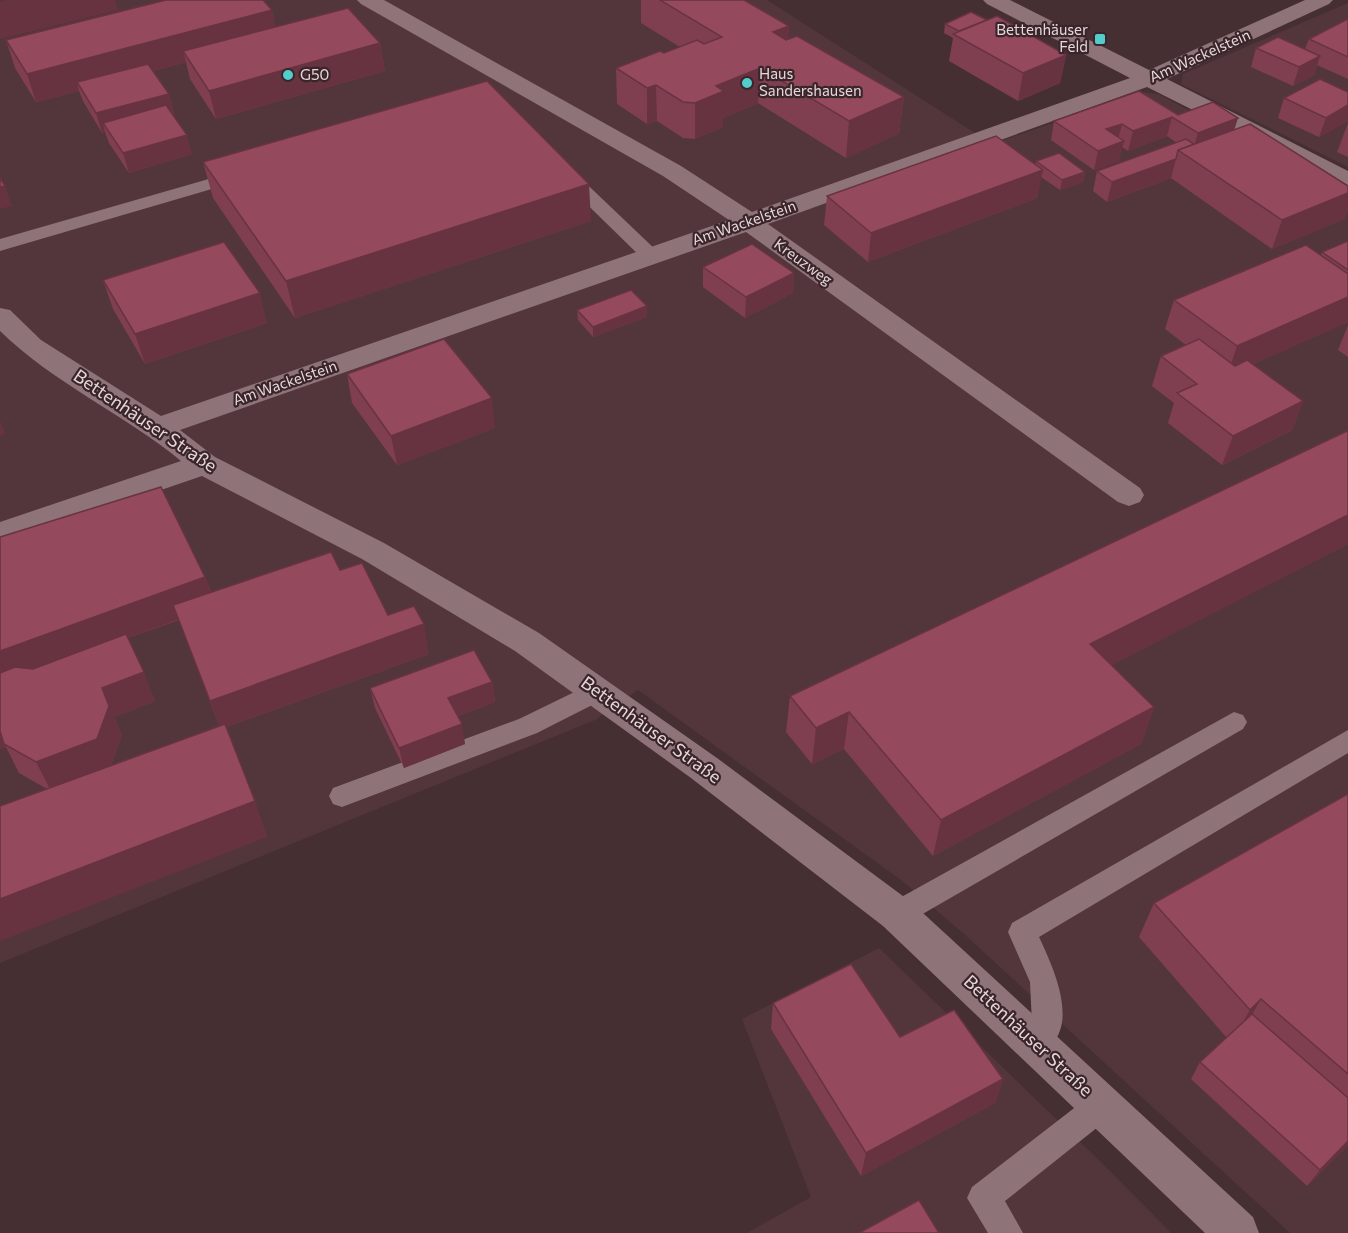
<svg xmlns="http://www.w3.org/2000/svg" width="1348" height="1233" font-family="Commissioner,sans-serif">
  <rect width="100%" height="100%" fill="#452f33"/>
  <!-- built -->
  <g fill="#53363c">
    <polygon points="0,0 767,0 992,144 1144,92 1158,94 1348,193 1348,1233 1290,1233 964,934 901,880 638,690 595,720 0,963"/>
    <polygon points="1348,3 1348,167 1181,84 1183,74"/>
    <polygon points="879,948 1107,1168 1171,1233 747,1233 811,1197 742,1019"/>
  </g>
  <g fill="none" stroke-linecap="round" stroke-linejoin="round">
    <!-- lane -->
    <g fill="#8e7378" fill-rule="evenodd">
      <polygon points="240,170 249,175 246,179 0,251 0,239"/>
      <polygon points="567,170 573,171 658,252 660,256 658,260 644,260 561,179 558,175"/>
      <polygon points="597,681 606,684 610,691 606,698 537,733 342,807 333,804 329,796 333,788 519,719"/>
      <polygon points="1234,712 1243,715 1247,722 1243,729 907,923 897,926 887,923 883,914 887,905"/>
      <path d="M1348,730V753L1039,937C1055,971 1085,1036 1035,1055L1024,1051L1020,1041L1032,1024L1030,982L1008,932L1012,923Z"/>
      <polygon points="1102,1090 1113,1095 1117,1105 1113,1115 1005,1201 1023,1233 988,1233 967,1198 972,1187 1091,1095"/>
    </g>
    <!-- street -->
    <path fill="#8e7378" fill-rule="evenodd" d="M357,0H384L681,166L752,212L1130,78L987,4L983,0H1010L1149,70L1305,0H1333L1329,4L1167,79L1348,171V188L1147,87L768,224L1140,488L1144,495L1140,502L1129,506L1118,502L746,232L180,430L215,457L384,543L539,633L717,758L911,902L1253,1217L1259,1233H1205L883,926L691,778L515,651L362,559L202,476L0,545V522L181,461C124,414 53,383 0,331V308L10,310L41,340L161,416L729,220L663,176L361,4Z"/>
  </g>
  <!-- wall -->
  <g fill="#7f3f50" fill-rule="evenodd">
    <polygon points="641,0 744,0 789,26 788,40 904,97 899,133 846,158 758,103 723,118 723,127 695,139 683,138 657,121 647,124 617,104 616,68 664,53 680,47 641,23"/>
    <polygon points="272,10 275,27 380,43 385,71 216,119 190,79 186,62 153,71 169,94 174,113 172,114 192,154 129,173 109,143 105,132 102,133 83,101 79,91 36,102 15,68 6,40"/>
    <polygon points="1348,19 1348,79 1317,65 1314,75 1293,86 1251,67 1256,48 1305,49 1309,39"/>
    <polygon points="987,20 1066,55 1060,83 1018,101 949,61 953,38 944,33 945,24"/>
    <polygon points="1348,92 1348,121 1319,137 1278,118 1284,98"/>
    <polygon points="1178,115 1235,129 1348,186 1348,210 1344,219 1272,249 1171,178 1107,202 1093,191 1097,171 1177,143 1167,136 1128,151 1122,147 1119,161 1094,170 1051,140 1054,121"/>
    <polygon points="1348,123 1348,157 1337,152"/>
    <polygon points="1036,161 1085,172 1083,182 1060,190 1041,177 1037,198 868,262 824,225 827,196 1036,164"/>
    <polygon points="203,162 591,221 295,318 213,198"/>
    <polygon points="1348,241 1348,322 1253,364 1303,401 1292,430 1222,465 1168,423 1174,403 1152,386 1161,356 1186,345 1165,329 1174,300 1321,255 1322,252"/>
    <polygon points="703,267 794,273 793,293 745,318 703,287"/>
    <polygon points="103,280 267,323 145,364 113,309"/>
    <polygon points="577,310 647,317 593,337 578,320"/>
    <polygon points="1348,325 1348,357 1338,350"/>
    <polygon points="347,374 495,428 397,465 352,403"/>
    <polygon points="1348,432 1348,544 1111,665 1154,707 1141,744 933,856 844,749 812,764 786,732 790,696"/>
    <path d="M0,537L205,577L211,593L340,570L429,654L226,727L267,837L47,789L19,773L6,747L0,749ZM179,620L219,726L111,765L122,735L114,717L155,701L128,638Z"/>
    <polygon points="492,682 495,702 458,716 465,744 404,768 375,708 370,688"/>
    <polygon points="1348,794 1348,1145 1307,1186 1191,1079 1200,1062 1227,1038 1139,937 1154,903"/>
    <polygon points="773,1003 900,1037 1003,1079 995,1103 861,1176 771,1029"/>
  </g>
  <!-- shaded-wall -->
  <g fill="#683341">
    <polygon points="7,0 115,0 118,10 0,39 0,2"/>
    <polygon points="272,10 277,38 183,51 186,62 82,90 77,82 79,91 36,102 27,74"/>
    <polygon points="789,26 787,61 773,32"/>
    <polygon points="380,43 385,71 216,119 209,91"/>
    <polygon points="1066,55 1060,83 1018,101 1023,73"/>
    <polygon points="1320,56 1314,75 1293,86 1299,67"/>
    <polygon points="760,68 758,103 723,118 723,127 695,139 695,103 716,86"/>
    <polygon points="656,85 657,121 647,124 647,88"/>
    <polygon points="169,94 174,113 108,131 103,123 105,132 102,133 96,113"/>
    <polygon points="904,97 899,133 846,158 849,121"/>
    <polygon points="1348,105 1348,121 1319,137 1326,118"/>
    <polygon points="1172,117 1167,136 1128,151 1133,131"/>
    <polygon points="1238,118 1232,137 1192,153 1198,133"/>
    <polygon points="1122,124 1117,143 1106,129"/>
    <polygon points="187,135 192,154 129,173 123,153"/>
    <polygon points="1124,141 1119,161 1094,170 1098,151"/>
    <polygon points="1176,159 1171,178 1107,202 1112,182"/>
    <polygon points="1043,170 1037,198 868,262 871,233"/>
    <polygon points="1085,172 1083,182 1060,190 1062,180"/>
    <polygon points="589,184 591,221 295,318 286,281"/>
    <polygon points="5,186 12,206 0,209 0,187"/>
    <polygon points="1348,193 1348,210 1344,219 1272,249 1282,220"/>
    <polygon points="794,273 793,293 745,318 746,297"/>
    <polygon points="260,293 267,323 145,364 135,334"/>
    <polygon points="1348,297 1348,322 1227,376 1237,346"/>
    <polygon points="647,306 647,317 593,337 593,327"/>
    <polygon points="492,398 495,428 397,465 391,436"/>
    <polygon points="1303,401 1292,430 1222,465 1233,436"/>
    <polygon points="0,420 5,434 0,436"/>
    <polygon points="1348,515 1348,544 1079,682 1090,644"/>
    <polygon points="205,577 215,606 0,685 0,651"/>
    <polygon points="424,624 429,654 220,729 210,701"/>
    <polygon points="144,672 155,701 114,717 122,735 110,767 51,791 36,762 102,688"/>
    <polygon points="492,682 495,702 452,718 448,698"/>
    <polygon points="1154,707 1141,744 933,856 941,820"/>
    <polygon points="849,712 844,749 812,764 816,728"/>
    <polygon points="462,724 465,744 404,768 399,748"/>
    <polygon points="0,726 6,747 0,749"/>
    <polygon points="255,801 267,837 0,941 0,899"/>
    <polygon points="1261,999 1242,1032 1231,1042 1250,1010"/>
    <polygon points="1003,1079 995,1103 861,1176 866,1153"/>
    <polygon points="1348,1141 1348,1145 1307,1186 1320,1170"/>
  </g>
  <!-- building -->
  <g fill="#94495d" stroke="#683341" stroke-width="1.5">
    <polygon points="166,0 263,0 272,10 27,74 6,40"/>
    <polygon points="660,0 744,0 789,26 773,32 786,40 797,36 904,97 849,121 760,68 716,86 724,91 695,103 683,102 656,85 647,88 616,68 660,51 664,53 697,40 704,44 722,37"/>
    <polygon points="348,8 380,43 209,91 183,51"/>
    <polygon points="971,12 987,20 959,31 945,24"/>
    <polygon points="997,16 1066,55 1023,73 953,34"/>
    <polygon points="1348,19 1348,57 1309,39"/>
    <polygon points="1278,37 1320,56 1299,67 1256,48"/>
    <polygon points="148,64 169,94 96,113 77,82"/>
    <polygon points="1320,79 1348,92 1348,105 1326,118 1284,98"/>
    <polygon points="487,81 589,184 286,281 203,162"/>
    <polygon points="1139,91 1178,115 1213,102 1238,118 1198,133 1172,117 1133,131 1122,124 1106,129 1124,141 1098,151 1054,121"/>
    <polygon points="166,105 187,135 123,153 103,123"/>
    <polygon points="1250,124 1348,186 1348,193 1282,220 1178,150"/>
    <polygon points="996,136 1043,170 871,233 827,196"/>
    <polygon points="1186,139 1194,144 1178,150 1176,159 1112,182 1097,171"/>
    <polygon points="1059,153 1085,172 1062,180 1036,161"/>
    <polygon points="0,178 5,186 0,187"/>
    <polygon points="1348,241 1348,270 1322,252"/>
    <polygon points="224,242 260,293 135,334 103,280"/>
    <polygon points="752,244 794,273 746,297 703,267"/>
    <polygon points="1306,245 1348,274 1348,297 1237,346 1174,300"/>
    <polygon points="631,290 647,306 593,327 577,310"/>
    <polygon points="444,339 492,398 391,436 347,374"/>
    <polygon points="1199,339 1235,366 1247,360 1303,401 1233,436 1177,393 1197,384 1161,356"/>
    <polygon points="1347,431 1348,432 1348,515 1090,644 1154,707 941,820 849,712 816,728 790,696"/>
    <polygon points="161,487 205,577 0,651 0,537"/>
    <polygon points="331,552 340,570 362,563 388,615 414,606 424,624 210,701 173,605"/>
    <polygon points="126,634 144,672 102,688 109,706 97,739 36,762 4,744 0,731 0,673 15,667 33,669"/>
    <polygon points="474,650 492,682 448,698 462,724 399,748 370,688"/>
    <polygon points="225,724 255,801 0,899 0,806"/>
    <polygon points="1348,794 1348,1074 1261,999 1250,1010 1154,903"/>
    <polygon points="851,964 900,1037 954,1010 1003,1079 866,1153 773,1003"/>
    <polygon points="1252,1014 1348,1098 1348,1141 1320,1170 1200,1062"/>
    <polygon points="919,1200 939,1233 859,1233"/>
  </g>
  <!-- markers -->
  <g fill="#53cdcb" stroke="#3a252a" stroke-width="2">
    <rect x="1094" y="33" width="12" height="12" rx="3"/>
    <circle cx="288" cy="75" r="6"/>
    <circle cx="747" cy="83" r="6"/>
  </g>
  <g text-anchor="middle" stroke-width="4.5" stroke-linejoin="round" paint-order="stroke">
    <!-- far-poi labels -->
    <g font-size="15" fill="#e6d7da" stroke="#3a252a" text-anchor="start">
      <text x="1088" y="35" text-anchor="end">Bettenhäuser<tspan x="1088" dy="17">Feld</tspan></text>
      <text x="759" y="79">Haus<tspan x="759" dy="17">Sandershausen</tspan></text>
      <text x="300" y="80">G50</text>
    </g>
    <!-- far-street labels -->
    <g font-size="15" fill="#e6d7da" stroke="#3a252a">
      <text transform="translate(1200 56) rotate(-24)" y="5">Am Wackelstein</text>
      <text transform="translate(744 223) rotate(-19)" y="5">Am Wackelstein</text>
      <text transform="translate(803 262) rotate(36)" y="5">Kreuzweg</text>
      <text transform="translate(285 383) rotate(-19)" y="5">Am Wackelstein</text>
    </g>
    <!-- street labels -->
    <g font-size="18" fill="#e6d7da" stroke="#3a252a">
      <text transform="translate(145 421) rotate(34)" y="6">Bettenhäuser Straße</text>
      <text transform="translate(651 730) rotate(36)" y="6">Bettenhäuser Straße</text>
      <text transform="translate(1028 1036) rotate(43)" y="6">Bettenhäuser Straße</text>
    </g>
  </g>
</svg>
